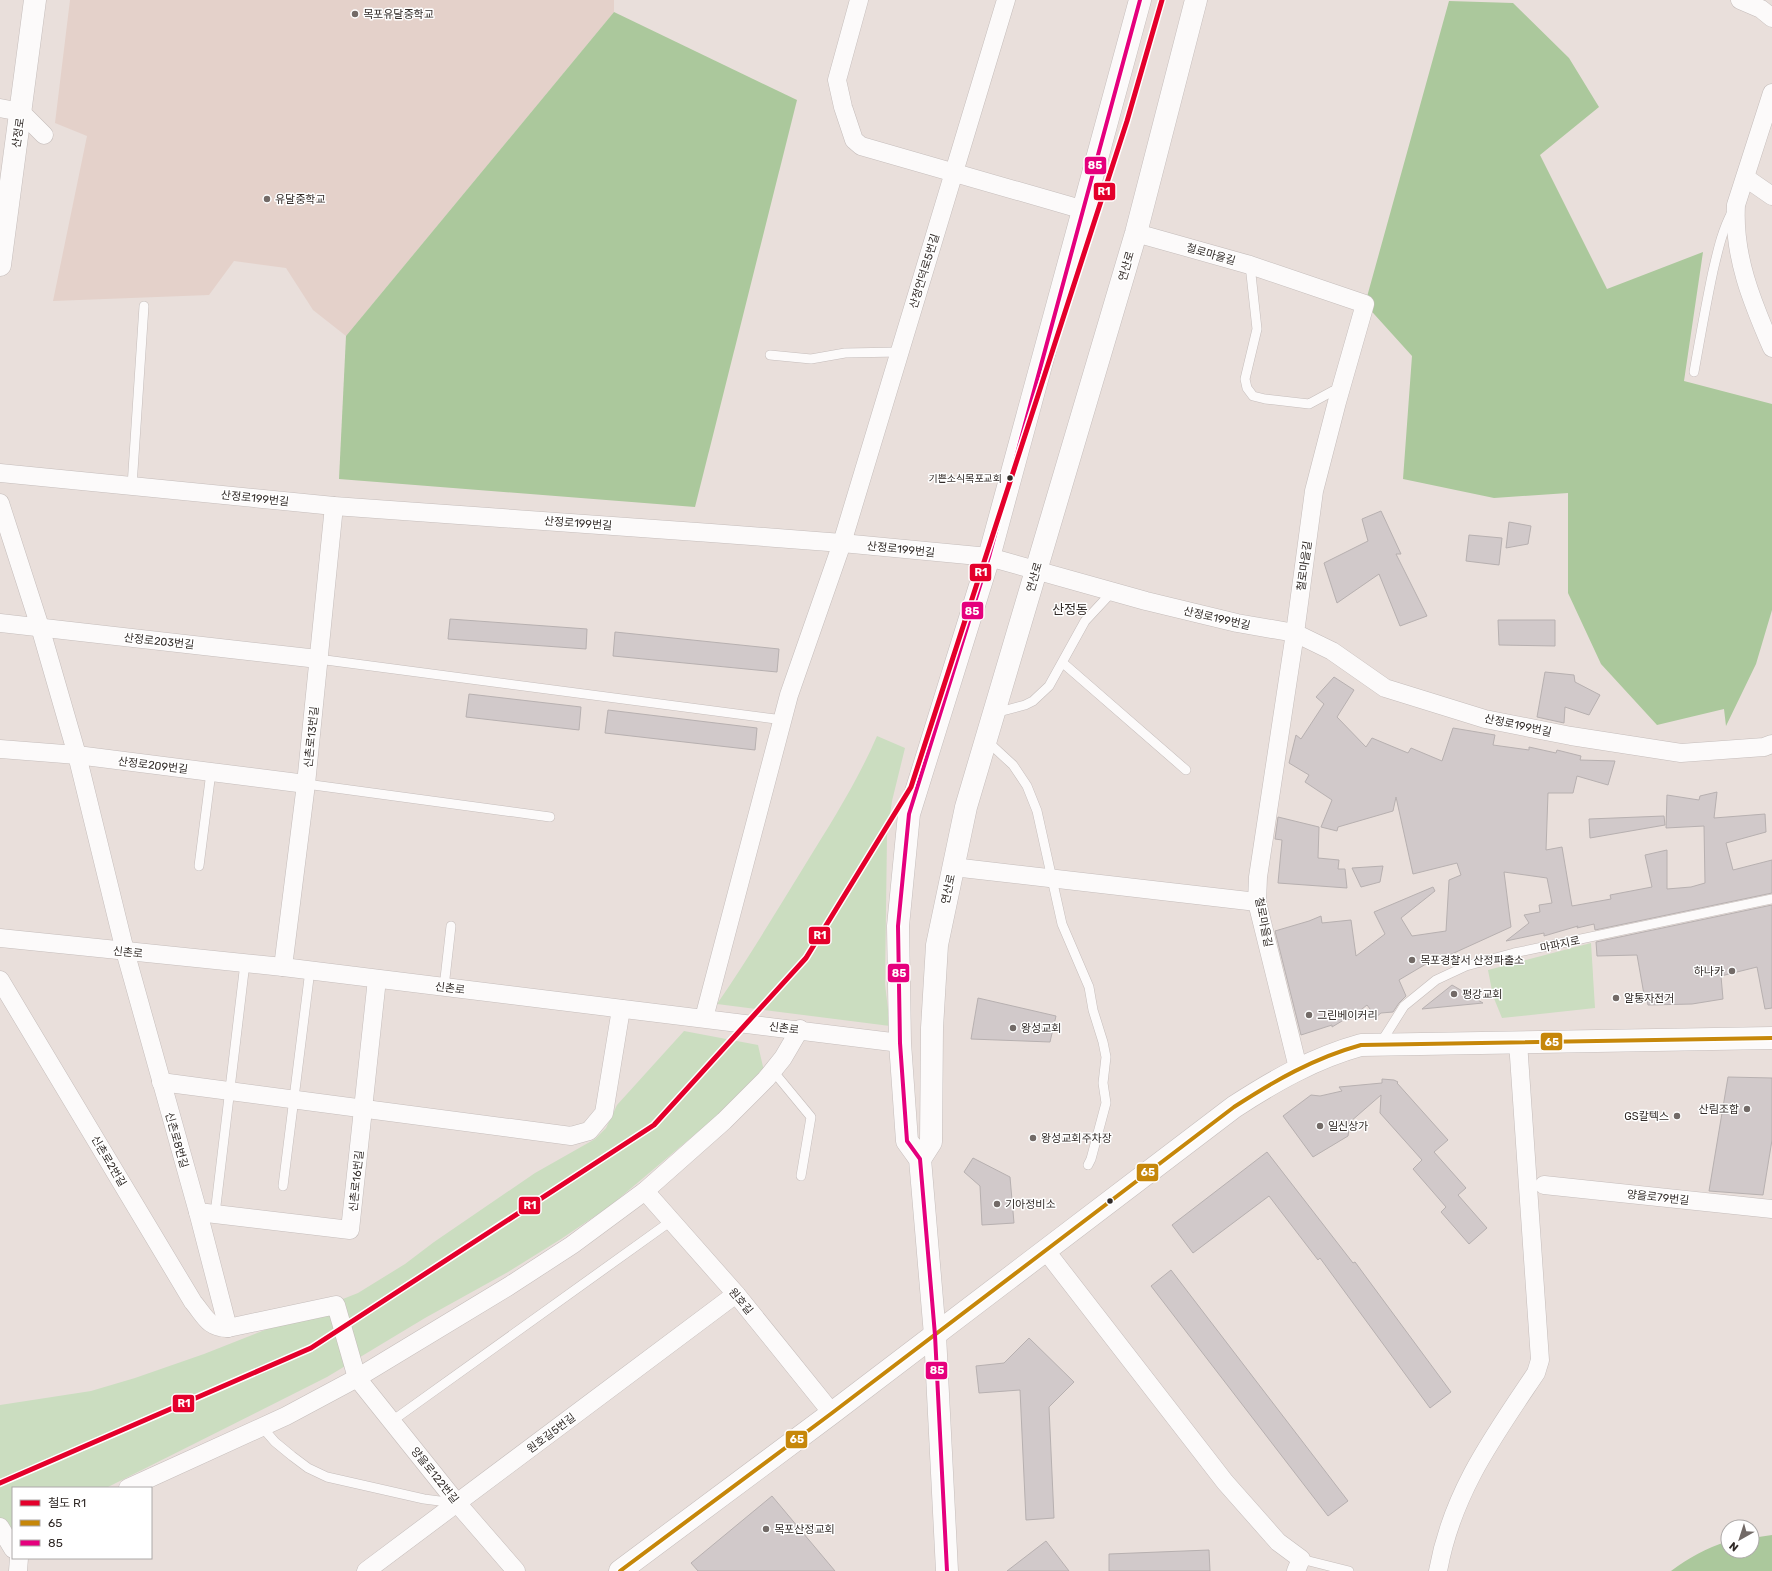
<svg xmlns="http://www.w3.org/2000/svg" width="1772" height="1571" font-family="Rubik,'Noto Sans KR',sans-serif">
  <rect width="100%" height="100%" fill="#e9dfdb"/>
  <!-- built -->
  <polygon fill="#e4d1ca" points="70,0 614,0 614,12 346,336 313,310 286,268 234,261 209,295 53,301 87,136 55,123"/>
  <!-- green -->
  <g fill="#cbddc0">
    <path d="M877,736L905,748L892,801L887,836L885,984L890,1026L717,1004C748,959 776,912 805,865C831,823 857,782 877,736Z"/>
    <polygon points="1591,943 1595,1008 1502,1018 1493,996 1488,970"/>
    <polygon points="684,1031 758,1045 764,1071 725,1109 610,1206 561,1239 508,1272 425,1318 327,1377 106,1488 13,1488 13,1535 0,1541 0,1405 91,1391 135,1378 204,1354 358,1293 405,1264 434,1242 535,1173 595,1139 606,1128 617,1105"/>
  </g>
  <!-- forest -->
  <g fill="#abc89c">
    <polygon points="1449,1 1513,3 1569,58 1599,107 1540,155 1607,289 1703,252 1684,381 1772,404 1772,610 1756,664 1726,726 1724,709 1657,725 1601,664 1568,593 1568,493 1494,498 1403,479 1412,356 1365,304"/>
    <polygon points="614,12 797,100 695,507 339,479 346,336"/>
    <path d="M1772,1535V1571H1671C1690,1557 1705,1549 1728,1541V1551H1752V1538Z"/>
  </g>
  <!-- building -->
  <g fill="#d1c9ca" stroke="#b7b0b0">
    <polygon points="1381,511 1401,554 1396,554 1427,616 1400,626 1379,574 1337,603 1324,563 1368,541 1362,519"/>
    <polygon points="1509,522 1531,526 1528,544 1506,548"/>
    <polygon points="1469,535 1502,538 1499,565 1466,561"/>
    <polygon points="450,619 587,629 586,649 448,639"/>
    <polygon points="1498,620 1555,620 1555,646 1499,645"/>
    <polygon points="615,632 779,649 777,672 613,656"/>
    <polygon points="1545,672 1574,675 1575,682 1600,695 1589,715 1565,707 1564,723 1537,717"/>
    <polygon points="1334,677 1354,690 1337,717 1366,747 1372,738 1408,753 1411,748 1442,761 1453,728 1495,735 1493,745 1529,750 1529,747 1556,753 1557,750 1581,756 1580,760 1615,761 1608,785 1577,776 1573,793 1548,793 1546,850 1562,847 1572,906 1611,899 1610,895 1652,887 1645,855 1667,850 1667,889 1691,887 1705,883 1704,826 1666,828 1667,795 1699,800 1700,796 1717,792 1714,818 1765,814 1766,832 1726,843 1733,870 1772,860 1772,893 1595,930 1594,924 1577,928 1578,926 1544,936 1544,933 1506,941 1529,923 1524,915 1540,912 1539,905 1552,903 1547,878 1504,872 1511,927 1432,963 1431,961 1399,980 1406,996 1399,1003 1393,1012 1381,1013 1376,1017 1367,1005 1348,1020 1347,1018 1332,1027 1332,1025 1301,1035 1275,931 1309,921 1321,916 1322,923 1351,920 1356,956 1385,934 1374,912 1433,887 1435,891 1401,918 1412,936 1446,931 1449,880 1461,875 1457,863 1413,874 1396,797 1393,811 1338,827 1337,831 1321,827 1332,800 1305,782 1309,775 1289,763 1296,735 1301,739 1324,704 1316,697"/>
    <polygon points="469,694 581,707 579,730 466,717"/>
    <polygon points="608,710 757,728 755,750 605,733"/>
    <polygon points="1664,816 1665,825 1590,838 1589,819"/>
    <polygon points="1278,817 1319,827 1318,858 1339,860 1338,869 1345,869 1347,888 1278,883 1282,840 1275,839"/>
    <polygon points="1383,866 1380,882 1361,887 1352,868"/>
    <polygon points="1772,905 1772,1008 1765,1009 1757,967 1721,976 1723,999 1692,1004 1648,1005 1647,999 1645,1000 1637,955 1597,956 1596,942"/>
    <polygon points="1452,985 1483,1003 1422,1009"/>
    <polygon points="978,998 1056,1016 1050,1042 971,1039"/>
    <polygon points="1728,1077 1772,1078 1772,1140 1763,1195 1709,1191"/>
    <polygon points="1382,1079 1394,1080 1398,1082 1397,1083 1448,1140 1434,1152 1466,1188 1458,1195 1487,1228 1469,1244 1441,1212 1446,1207 1413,1169 1422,1160 1380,1113 1381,1095 1350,1122 1348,1136 1313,1157 1283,1116 1311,1095 1320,1096 1342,1091 1339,1087 1382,1083"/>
    <polygon points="1267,1152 1353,1263 1355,1262 1451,1392 1430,1408 1320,1258 1318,1260 1269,1196 1193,1253 1172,1225"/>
    <polygon points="973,1158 1010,1177 1014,1223 982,1225 980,1186 964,1172"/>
    <polygon points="1171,1270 1348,1501 1328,1516 1151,1286"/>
    <polygon points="1029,1338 1074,1382 1049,1407 1054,1518 1026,1520 1020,1390 979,1393 976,1366 1004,1363"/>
    <polygon points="772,1496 835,1571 698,1571 691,1563"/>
    <polygon points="1046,1541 1069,1571 1007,1571"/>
    <polygon points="1209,1550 1210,1571 1109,1571 1109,1554"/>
  </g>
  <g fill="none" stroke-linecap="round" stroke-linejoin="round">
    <!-- service casing -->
    <g stroke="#c5bdbb" stroke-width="10">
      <g id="service">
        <polyline points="1250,265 1257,329 1245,379 1247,388 1253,396 1265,399 1309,404 1333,391 1340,390"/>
        <polyline points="770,355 811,359 845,353 900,352"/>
        <path d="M1694,372C1700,338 1706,304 1713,271C1718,250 1722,231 1732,212"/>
        <polyline points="132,486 144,306"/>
        <polyline points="318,659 783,720"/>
        <polyline points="1063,663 1186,770"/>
        <polyline points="995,713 1025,705 1033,701 1049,686 1085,621 1112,592"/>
        <polyline points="987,741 1013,765 1027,786 1037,811 1062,924 1089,987 1093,1010 1103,1042 1106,1057 1103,1083 1106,1103 1091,1159 1088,1165"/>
        <polyline points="306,784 550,817"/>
        <polyline points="199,866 211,772"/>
        <polyline points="444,987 451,926"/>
        <polyline points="1380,1044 1404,1006 1436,980 1466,966 1514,953 1772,899"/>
        <polyline points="773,1071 811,1117 801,1176"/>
        <polyline points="283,1186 310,970"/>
        <polyline points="215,1214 245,963"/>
        <polyline points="392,1421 671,1221"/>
        <polyline points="261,1426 275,1442 292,1456 308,1468 327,1477 424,1499 455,1503"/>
        <polyline points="1301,1559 1349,1571"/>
      </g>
    </g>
    <!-- minor casing -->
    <g stroke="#c5bdbb" stroke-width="19">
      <g id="minor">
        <polyline points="859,0 837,80 843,107 854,140 861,146 1084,210"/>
        <polyline points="1740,0 1761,9 1772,18"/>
        <path d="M1772,93L1736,205C1733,256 1752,302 1772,348"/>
        <polyline points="0,108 21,112 44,135"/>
        <polyline points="1746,178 1772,196"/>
        <polyline points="1136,233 1250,265 1365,304 1337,402 1314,491 1295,633 1258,877 1257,902 1298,1068"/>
        <polyline points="0,473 334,506 711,533 842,543 989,557 1146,601 1237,623 1295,633 1332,651 1385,688 1485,719 1571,736 1681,753 1764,747 1772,744"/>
        <polyline points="0,503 40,627 77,755 125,951 198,1212 228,1328"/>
        <polyline points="0,623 318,659"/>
        <polyline points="0,749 77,755 306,784"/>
        <polyline points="953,867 1257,902"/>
        <polyline points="0,938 283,967 900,1043"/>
        <polyline points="283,967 306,784 334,506"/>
        <path d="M0,980L193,1302C205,1316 208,1328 228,1328L336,1305L357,1378L457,1503L516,1571"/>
        <polyline points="704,1018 789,695 842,543 1006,0"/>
        <polyline points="161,1082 571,1136 589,1131 604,1113 621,1009"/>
        <polyline points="1544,1185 1772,1209"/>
        <polyline points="645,1191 736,1294 832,1413"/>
        <polyline points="198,1212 350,1230 377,979"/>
        <polyline points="1046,1251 1225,1482 1278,1542 1301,1559 1296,1571"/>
        <polyline points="128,1488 286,1416 357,1378 509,1286 572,1245 645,1191 724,1121 766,1079 783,1058 800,1029"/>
        <polyline points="0,1527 13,1549"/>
        <polyline points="18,1571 19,1558"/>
        <polyline points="366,1571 736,1294"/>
        <path d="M1438,1571C1452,1493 1493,1437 1536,1373L1540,1360L1518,1042"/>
      </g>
    </g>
    <!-- tertiary casing -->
    <g stroke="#c5bdbb" stroke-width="23">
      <g id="tertiary">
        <polyline points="0,265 35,0"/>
        <polyline points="920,1159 931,1142 932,1028 937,945 966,807 1136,233 1196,0"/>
        <path d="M620,1571L832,1413L1234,1107C1274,1081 1314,1058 1361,1045L1772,1038"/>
        <polyline points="947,1571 935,1335 920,1159 907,1141 900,1043 898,926 909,814 989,557 1140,0"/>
      </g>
    </g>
    <!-- service -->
    <use href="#service" stroke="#fcfafa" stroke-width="9"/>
    <!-- minor -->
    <use href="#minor" stroke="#fcfafa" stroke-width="18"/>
    <!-- tertiary -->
    <use href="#tertiary" stroke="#fcfafa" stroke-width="22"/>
    <!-- bus-1 casing -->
    <g stroke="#fff" stroke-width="7">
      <path id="bus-1" d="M620,1571L832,1413L1234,1107C1274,1081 1314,1058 1361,1045L1772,1038"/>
    </g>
    <!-- bus-2 casing -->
    <g stroke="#fff" stroke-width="7">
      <polyline id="bus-2" points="947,1571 935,1335 920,1159 907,1141 900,1043 898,926 909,814 989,557 1140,0"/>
    </g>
    <!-- bus-1 -->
    <use href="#bus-1" stroke="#c6870a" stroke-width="4"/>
    <!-- bus-2 -->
    <use href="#bus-2" stroke="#e5007d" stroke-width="4"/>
    <!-- rail-1 casing -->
    <g stroke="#fff" stroke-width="8">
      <polyline id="rail-1" points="0,1483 311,1348 654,1125 806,958 911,787 1127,121 1162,0"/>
    </g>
    <!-- rail-1 -->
    <use href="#rail-1" stroke="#e4002b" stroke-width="5"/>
  </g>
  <!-- markers -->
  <g fill="#726a67" stroke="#fff" stroke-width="1.5">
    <circle cx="355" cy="14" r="4"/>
    <circle cx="267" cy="199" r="4"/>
    <circle cx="1412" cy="960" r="4"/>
    <circle cx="1732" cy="971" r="4"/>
    <circle cx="1454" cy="994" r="4"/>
    <circle cx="1616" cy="998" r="4"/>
    <circle cx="1309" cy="1015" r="4"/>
    <circle cx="1013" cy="1028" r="4"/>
    <circle cx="1747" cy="1109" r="4"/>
    <circle cx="1677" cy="1116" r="4"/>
    <circle cx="1320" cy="1126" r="4"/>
    <circle cx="1033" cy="1138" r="4"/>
    <circle cx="997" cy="1204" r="4"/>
    <circle cx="766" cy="1529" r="4"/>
  </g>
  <g fill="#322b28" stroke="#fff" stroke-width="1.5">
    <circle cx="1010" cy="478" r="3.5"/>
    <circle cx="1110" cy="1201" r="3.5"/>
  </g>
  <g text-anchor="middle" stroke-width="3" stroke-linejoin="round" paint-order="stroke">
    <!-- bus labels -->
    <g font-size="10" fill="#322b28" stroke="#fff" text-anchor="end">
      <text x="1002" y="482">기쁜소식목포교회</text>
    </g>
    <!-- poi labels -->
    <g font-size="11" fill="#322b28" stroke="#fff" text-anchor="start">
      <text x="363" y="18">목포유달중학교</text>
      <text x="275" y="203">유달중학교</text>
      <text x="1420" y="964">목포경찰서 산정파출소</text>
      <text x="1724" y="975" text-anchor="end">하나카</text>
      <text x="1462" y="998">평강교회</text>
      <text x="1624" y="1002">알통자전거</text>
      <text x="1317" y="1019">그린베이커리</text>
      <text x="1021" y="1032">왕성교회</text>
      <text x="1739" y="1113" text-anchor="end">산림조합</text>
      <text x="1669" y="1120" text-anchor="end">GS칼텍스</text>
      <text x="1328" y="1130">일신상가</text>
      <text x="1041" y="1142">왕성교회주차장</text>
      <text x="1005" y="1208">기아정비소</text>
      <text x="774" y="1533">목포산정교회</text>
    </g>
    <!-- street labels -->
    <g font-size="11" fill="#322b28" stroke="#fff">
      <text transform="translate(18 133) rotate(-82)" y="4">산정로</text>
      <text transform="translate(1211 254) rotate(16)" y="4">철로마을길</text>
      <text transform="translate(1126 266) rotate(-74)" y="4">연산로</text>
      <text transform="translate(924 271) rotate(-73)" y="4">산정언덕로5번길</text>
      <text transform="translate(255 498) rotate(6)" y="4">산정로199번길</text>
      <text transform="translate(578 523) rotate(4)" y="4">산정로199번길</text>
      <text transform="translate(901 549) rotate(6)" y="4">산정로199번길</text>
      <text transform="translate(1304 566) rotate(-82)" y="4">철로마을길</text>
      <text transform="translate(1034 577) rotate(-74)" y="4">연산로</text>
      <text transform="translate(1217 618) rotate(13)" y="4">산정로199번길</text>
      <text transform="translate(159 641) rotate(6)" y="4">산정로203번길</text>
      <text transform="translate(1518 725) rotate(12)" y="4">산정로199번길</text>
      <text transform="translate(311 737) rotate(-84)" y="4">신촌로13번길</text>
      <text transform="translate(153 765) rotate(7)" y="4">산정로209번길</text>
      <text transform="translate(948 889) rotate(-78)" y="4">연산로</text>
      <text transform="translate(1264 922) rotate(79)" y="4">철로마을길</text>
      <text transform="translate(1560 944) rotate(-12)" y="4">마파지로</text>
      <text transform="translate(128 952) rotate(6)" y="4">신촌로</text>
      <text transform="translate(450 988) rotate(7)" y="4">신촌로</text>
      <text transform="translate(784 1028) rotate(7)" y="4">신촌로</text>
      <text transform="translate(177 1140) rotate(74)" y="4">신촌로8번길</text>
      <text transform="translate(109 1161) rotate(59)" y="4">신촌로2번길</text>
      <text transform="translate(356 1181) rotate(-84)" y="4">신촌로16번길</text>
      <text transform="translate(1658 1197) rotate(6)" y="4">양을로79번길</text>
      <text transform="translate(741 1301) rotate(50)" y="4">원호길</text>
      <text transform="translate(551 1433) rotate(-37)" y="4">원호길5번길</text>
      <text transform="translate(435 1475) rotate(51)" y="4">양을로122번길</text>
    </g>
    <!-- quarter labels -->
    <g font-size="13" fill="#322b28" stroke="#fff">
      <text x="1070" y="614">산정동</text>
    </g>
  </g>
  <g stroke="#fff" stroke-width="1.5">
    <rect x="1084" y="156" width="23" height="19" rx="4" fill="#e5007d"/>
    <rect x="1093" y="182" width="23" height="19" rx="4" fill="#e4002b"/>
    <rect x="969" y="563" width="23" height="19" rx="4" fill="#e4002b"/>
    <rect x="961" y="601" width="23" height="19" rx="4" fill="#e5007d"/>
    <rect x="808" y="926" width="23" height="19" rx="4" fill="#e4002b"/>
    <rect x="887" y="963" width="23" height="20" rx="4" fill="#e5007d"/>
    <rect x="1540" y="1032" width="23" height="19" rx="4" fill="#c6870a"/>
    <rect x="1136" y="1163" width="23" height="19" rx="4" fill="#c6870a"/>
    <rect x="518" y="1196" width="23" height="19" rx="4" fill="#e4002b"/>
    <rect x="925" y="1361" width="23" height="19" rx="4" fill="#e5007d"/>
    <rect x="172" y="1394" width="23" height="19" rx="4" fill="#e4002b"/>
    <rect x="785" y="1430" width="23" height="19" rx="4" fill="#c6870a"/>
  </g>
  <g font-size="11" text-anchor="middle" font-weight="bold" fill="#fff">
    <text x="1095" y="169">85</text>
    <text x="1104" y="195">R1</text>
    <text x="981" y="576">R1</text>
    <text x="972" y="615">85</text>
    <text x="820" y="939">R1</text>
    <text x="899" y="977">85</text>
    <text x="1552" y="1046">65</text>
    <text x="1148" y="1176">65</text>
    <text x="530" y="1209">R1</text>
    <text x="937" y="1374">85</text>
    <text x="184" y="1407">R1</text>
    <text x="797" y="1443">65</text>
  </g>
  <!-- legend -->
  <rect x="12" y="1487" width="140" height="72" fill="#ffffff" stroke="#adaaa9"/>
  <rect x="20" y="1500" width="20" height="6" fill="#e4002b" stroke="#adaaa9"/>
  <text x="48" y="1507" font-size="12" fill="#322b28">철도 R1</text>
  <rect x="20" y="1520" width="20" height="6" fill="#c6870a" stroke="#adaaa9"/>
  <text x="48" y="1527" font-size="12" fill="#322b28">65</text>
  <rect x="20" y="1540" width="20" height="6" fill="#e5007d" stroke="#adaaa9"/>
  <text x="48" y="1547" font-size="12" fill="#322b28">85</text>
  <!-- north arrow -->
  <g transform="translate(1740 1539) rotate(219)"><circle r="19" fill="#ffffff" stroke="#adaaa9"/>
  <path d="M0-3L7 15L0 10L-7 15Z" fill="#726a67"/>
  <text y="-6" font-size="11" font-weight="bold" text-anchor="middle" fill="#322b28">N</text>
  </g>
</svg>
